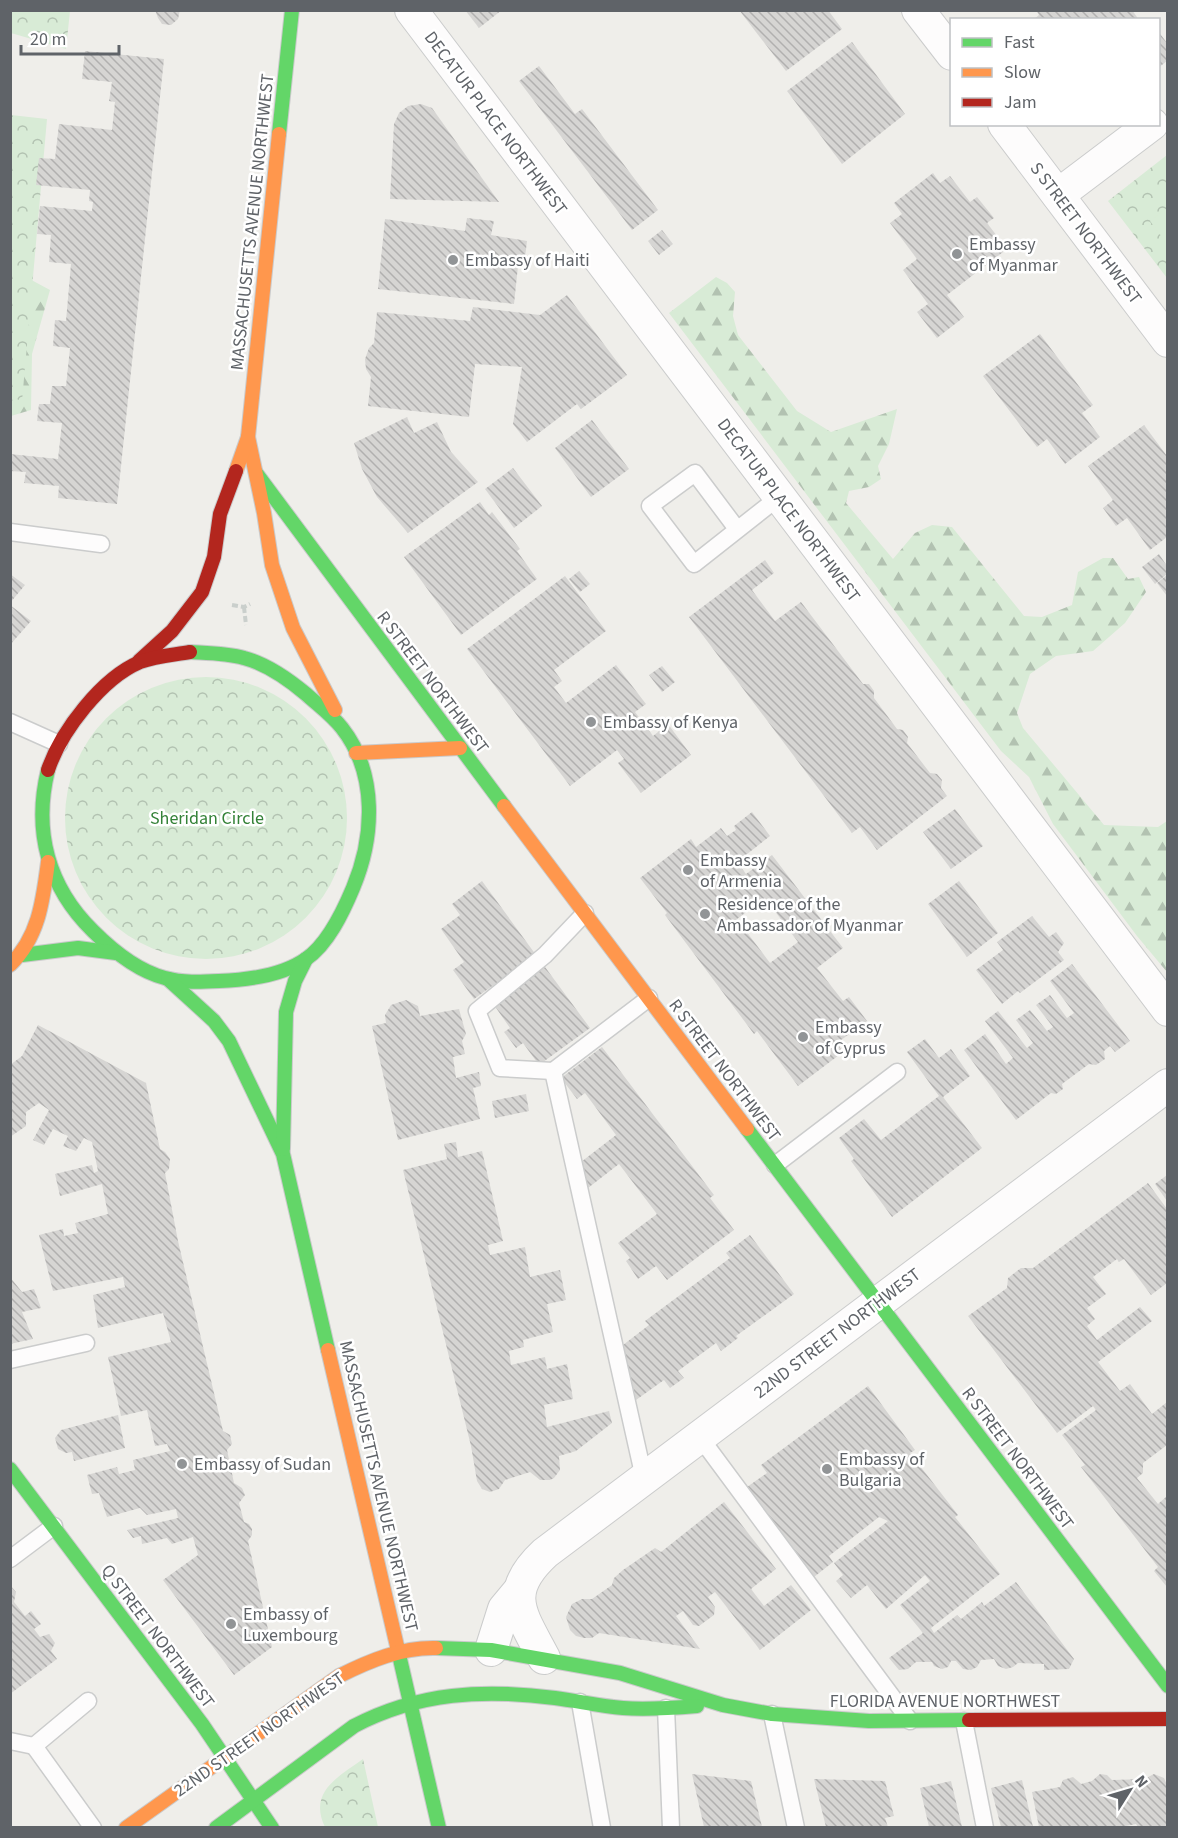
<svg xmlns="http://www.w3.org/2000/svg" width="1178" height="1838" font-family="'Source Sans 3',sans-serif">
  <defs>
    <pattern id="forest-firs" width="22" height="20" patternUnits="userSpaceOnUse" patternTransform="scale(1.5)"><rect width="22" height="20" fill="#d8ebd6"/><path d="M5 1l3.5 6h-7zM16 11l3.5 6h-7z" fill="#b2c2b1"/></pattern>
    <pattern id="park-crowns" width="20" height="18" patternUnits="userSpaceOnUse" patternTransform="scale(1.5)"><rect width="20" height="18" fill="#d8ebd6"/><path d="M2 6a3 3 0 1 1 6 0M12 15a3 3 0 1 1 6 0" fill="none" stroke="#b2c2b1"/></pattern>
    <pattern id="building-back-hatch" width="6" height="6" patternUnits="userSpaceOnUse" patternTransform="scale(1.5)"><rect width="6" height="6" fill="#d6d5d3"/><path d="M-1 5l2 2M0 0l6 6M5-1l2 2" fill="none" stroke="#b1b0af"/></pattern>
  </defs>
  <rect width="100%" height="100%" fill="#efeeea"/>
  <!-- forest -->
  <g fill="url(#forest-firs)">
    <polygon points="10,266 11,269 50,290 32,354 31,410 11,416"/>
    <polygon points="716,277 727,283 735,292 733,316 738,335 797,411 831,432 897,409 889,444 878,466 881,479 869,487 849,491 846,503 893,559 915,533 932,525 952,527 1024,616 1042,617 1072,605 1078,572 1103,558 1113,558 1128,579 1139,577 1146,592 1125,623 1093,651 1056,656 1030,674 1017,713 1023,728 1104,825 1158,827 1167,821 1167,972 1137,936 1053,824 1029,777 1001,751 669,313"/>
  </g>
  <!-- park -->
  <g fill="url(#park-crowns)">
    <polygon points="10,11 70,11 66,49 11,33"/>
    <polygon points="11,115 47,119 22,401 11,397"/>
    <polygon points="1167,155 1167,278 1108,201"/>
    <circle cx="206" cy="818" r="141"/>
    <path d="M363,1759L378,1827H325C308,1792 338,1777 363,1759Z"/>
  </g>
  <!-- garden -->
  <polygon fill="#d8ebd6" points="1167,208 1167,244 1150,221"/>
  <!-- building -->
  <g fill="url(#building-back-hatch)" fill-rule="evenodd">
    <polygon points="155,10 180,10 178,19 171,25 162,24 158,18"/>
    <polygon points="465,10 502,10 479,28"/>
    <polygon points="739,10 828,10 842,29 786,71"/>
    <polygon points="1036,10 1132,10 1139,20 1033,20 1039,15"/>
    <polygon points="1158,31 1167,43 1167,61 1158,68"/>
    <polygon points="852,42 905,114 842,164 787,91"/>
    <polygon points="85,51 164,59 117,504 58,498 59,486 24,483 26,472 10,471 10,454 58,459 62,423 37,421 39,404 50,404 52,386 66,386 70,348 53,346 55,320 66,321 71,264 49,262 51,235 37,234 40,206 92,211 93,202 89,201 90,190 36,185 39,158 55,159 59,124 112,130 115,102 109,101 112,82 82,79"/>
    <polygon points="539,66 575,114 582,109 658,210 632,230 519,81"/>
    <polygon points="421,104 432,108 499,202 390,199 394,124 399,113 408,106"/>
    <polygon points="933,173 940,183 950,176 970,202 977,197 994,218 987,223 1007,249 947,295 964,317 937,338 917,312 928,304 903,270 917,259 890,223 902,214 894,203"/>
    <polygon points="467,218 494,221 491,235 527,241 524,266 518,266 514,304 378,289 385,219 465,231"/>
    <polygon points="662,230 673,244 659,255 648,241"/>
    <polygon points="567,295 627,375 581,409 577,404 527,442 513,424 522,367 475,364 469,417 368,406 371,377 366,369 365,359 369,348 374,343 377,312 470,321 473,307 540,315"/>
    <polygon points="1040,334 1093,405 1082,413 1100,437 1065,464 1047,439 1037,447 983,376"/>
    <polygon points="407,417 414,433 437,422 451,452 478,482 408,533 377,497 362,469 354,443"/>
    <polygon points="592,420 629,469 591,497 555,448"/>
    <polygon points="1144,425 1167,456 1167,537 1150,550 1127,518 1116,526 1103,508 1113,500 1088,466"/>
    <polygon points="513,468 542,506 514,528 485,489"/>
    <polygon points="480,502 489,515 492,512 520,549 517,551 537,579 461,635 404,557"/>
    <polygon points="1159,554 1167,566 1167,574 1155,584 1142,567"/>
    <polygon points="765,560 774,573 752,590 775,621 801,602 863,684 869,684 874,691 874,698 897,729 903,730 908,737 907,743 930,773 937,774 942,780 941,788 947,796 877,850 860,827 852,833 689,617"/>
    <polygon points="579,571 590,584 580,592 569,579"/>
    <polygon points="10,574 25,585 10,603"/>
    <polygon points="1167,575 1167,596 1157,583"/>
    <polygon points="565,576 606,631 554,670 562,681 554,687 566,703 616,665 646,704 635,712 653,736 668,724 691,755 641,793 618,763 624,759 617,750 570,786 467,649"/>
    <polygon points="10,605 31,621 10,645"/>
    <polygon points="662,666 675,682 662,692 649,675"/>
    <polygon points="955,809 983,846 951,869 923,832"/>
    <path d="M752,812L770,836L737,862L746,874L772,855L843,948L817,968L843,1001L849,997L867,1021L837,1043L843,1052L798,1086L757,1031L754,1034L665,915L667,913L640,878L691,839L696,847L721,828L727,836L736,830L734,826ZM765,898L798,942L770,963L737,919Z"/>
    <polygon points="482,881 536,955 474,999 453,970 464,962 441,929 460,915 452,904"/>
    <polygon points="959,881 998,933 967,957 928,904"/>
    <polygon points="1032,916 1049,937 1056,932 1064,943 1058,952 1064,960 1020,993 1018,991 1002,1004 976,970 1003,950 997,942"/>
    <polygon points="1072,964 1130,1041 1115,1052 1110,1046 1104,1051 1105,1059 1096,1065 1089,1064 1062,1084 1063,1089 1056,1094 1051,1093 1016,1120 964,1050 985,1034 1006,1064 1013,1058 985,1021 998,1011 1027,1048 1033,1043 1016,1020 1030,1010 1047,1031 1053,1027 1036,1005 1050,995 1067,1018 1074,1013 1050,981"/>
    <polygon points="545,967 590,1028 539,1065 523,1043 516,1048 504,1032 510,1028 494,1005"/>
    <polygon points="406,1000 418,1006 420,1016 459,1009 466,1034 462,1041 465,1054 453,1057 456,1078 479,1072 481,1086 473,1088 480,1119 398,1140 372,1026 386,1023 385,1015 391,1005"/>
    <polygon points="38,1025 146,1083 160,1149 165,1152 170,1159 169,1169 165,1173 178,1241 223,1431 230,1435 232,1444 227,1450 234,1483 242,1488 245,1495 239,1503 244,1522 249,1524 252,1529 252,1535 248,1541 272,1647 234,1675 163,1580 198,1555 193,1537 172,1544 167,1538 142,1544 141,1536 133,1538 127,1530 178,1518 176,1509 147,1515 140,1508 107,1517 99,1493 92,1494 87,1475 117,1467 119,1474 135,1470 133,1460 170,1451 167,1444 155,1446 147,1410 121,1416 108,1357 171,1342 163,1313 98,1328 93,1295 125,1287 123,1277 53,1291 39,1235 63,1229 64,1236 78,1233 75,1223 108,1214 102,1184 60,1196 55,1174 92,1165 94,1173 98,1171 92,1142 84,1138 76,1151 63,1146 68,1136 53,1129 44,1145 33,1140 49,1110 39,1103 26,1112 26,1126 10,1137 10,1065 22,1056"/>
    <polygon points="925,1039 939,1058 951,1049 970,1076 943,1097 982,1148 892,1217 851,1161 854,1159 839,1138 864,1119 881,1140 939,1096 907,1052"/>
    <polygon points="602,1047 714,1195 710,1198 734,1230 667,1280 656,1266 638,1279 626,1261 630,1258 618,1243 657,1214 619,1164 588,1188 581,1162 616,1135 585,1093 577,1099 561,1078"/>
    <polygon points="526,1094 529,1111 495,1118 492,1101"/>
    <polygon points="456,1142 458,1157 482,1151 503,1241 488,1245 490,1255 525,1247 530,1277 560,1270 566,1300 547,1304 553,1332 523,1340 524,1347 509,1351 511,1365 545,1357 547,1369 567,1364 573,1399 544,1405 547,1427 609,1411 612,1423 576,1451 559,1456 560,1470 554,1478 550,1480 540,1480 530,1472 505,1480 499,1489 490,1492 482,1489 477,1481 471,1446 403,1170 447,1159 444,1144"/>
    <polygon points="1167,1175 1167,1201 1155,1184"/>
    <polygon points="1148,1183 1167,1209 1167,1283 1151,1295 1124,1259 1119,1262 1117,1259 1093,1277 1106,1294 1087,1308 1095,1319 1087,1326 1097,1340 1140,1307 1152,1321 1098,1362 1120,1391 1130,1384 1152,1414 1167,1402 1167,1445 1143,1463 1143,1473 1137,1478 1158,1504 1167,1496 1167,1587 1154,1571 1158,1567 1081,1467 1085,1465 1062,1435 1096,1410 1093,1406 1057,1433 968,1316 1007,1288 1008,1278 1021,1268 1033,1268"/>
    <polygon points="750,1235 794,1294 736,1336 738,1338 721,1351 716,1343 678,1371 684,1378 670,1388 664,1380 636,1400 623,1345 649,1325 645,1321 730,1258 726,1253"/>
    <polygon points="10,1277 22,1292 34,1289 41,1308 22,1312 33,1339 10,1344"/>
    <polygon points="868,1386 915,1450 910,1453 958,1515 955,1517 1000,1574 931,1628 934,1633 957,1615 961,1619 982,1602 984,1606 1016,1582 1074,1659 1069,1669 1044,1670 1044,1664 1018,1663 1013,1667 1006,1669 998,1666 994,1659 981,1660 977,1667 971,1670 963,1669 956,1661 951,1661 948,1667 942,1669 934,1666 932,1662 916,1662 908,1669 899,1670 889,1658 923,1633 900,1605 930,1581 925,1575 886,1609 867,1585 851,1598 836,1581 843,1575 834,1563 888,1521 879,1517 829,1556 833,1562 814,1577 747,1487 767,1473 761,1465"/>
    <polygon points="118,1415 125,1448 74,1461 72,1452 66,1453 58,1449 55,1438 61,1430"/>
    <polygon points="724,1502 776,1569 751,1589 764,1606 791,1585 811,1610 760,1650 715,1592 708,1597 715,1607 714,1615 699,1626 693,1625 683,1611 676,1616 700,1649 599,1633 592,1638 584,1638 576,1636 570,1630 566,1617 572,1604 582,1599 592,1599 612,1585 614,1578 623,1570 655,1548 661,1552"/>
    <polygon points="10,1585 16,1592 14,1602 25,1616 31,1611 41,1624 34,1629 40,1637 49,1634 55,1643 51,1651 57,1659 10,1694"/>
    <polygon points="692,1774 751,1781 762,1827 704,1827"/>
    <polygon points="1100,1774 1107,1775 1112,1780 1144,1779 1154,1774 1164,1778 1167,1785 1167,1827 1138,1827 1136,1824 1120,1827 1039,1827 1032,1792 1060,1787 1063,1780 1073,1777 1081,1784 1092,1781"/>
    <polygon points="814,1779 885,1781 894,1816 885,1818 888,1827 826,1827"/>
    <polygon points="1022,1780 1033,1827 1001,1827 991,1788"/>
    <polygon points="951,1781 962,1827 929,1827 920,1788"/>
  </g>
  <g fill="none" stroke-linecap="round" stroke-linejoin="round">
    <!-- lane casing -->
    <g stroke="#cbcccc" stroke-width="19">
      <g id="lane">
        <polyline points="737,529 695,473 650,506 694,564 779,497"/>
        <polyline points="10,532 101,544"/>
        <polyline points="10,722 59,744"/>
        <polyline points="553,1071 500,1068 477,1011 545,955 585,913"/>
        <polyline points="775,1165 897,1072"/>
        <polyline points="10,1360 86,1343"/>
        <polyline points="699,1436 910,1721"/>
        <polyline points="644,1478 553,1071 649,998"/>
        <polyline points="10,1559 54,1526"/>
        <polyline points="88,1701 34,1746 93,1828"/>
        <polyline points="580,1702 602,1828"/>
        <polyline points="666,1708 671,1828"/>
        <polyline points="772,1714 796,1828"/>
        <polyline points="964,1721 985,1828"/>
        <polyline points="10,1741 34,1746"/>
      </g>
    </g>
    <!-- street casing -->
    <g stroke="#cbcccc" stroke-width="34">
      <g id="street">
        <polyline points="411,10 1168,1010"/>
        <polyline points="918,10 952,54"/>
        <polyline points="1004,124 1168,341"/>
        <polyline points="1058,195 1152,124"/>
        <polyline points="491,1650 504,1609 519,1591"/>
        <path d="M544,1658C521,1614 502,1593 545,1553L1168,1085"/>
      </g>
    </g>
    <!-- fast casing -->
    <g stroke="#cacacb" stroke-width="16">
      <g id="fast">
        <polyline points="279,134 292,10"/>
        <polyline points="256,473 504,806"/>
        <path d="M48,770C33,831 48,887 93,931C112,950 138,971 165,978C182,983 201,982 219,981C247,980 282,976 306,959C328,944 343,912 353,888C374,838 378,774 342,728C332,715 318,705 306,694C288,679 267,664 244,658C227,653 208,653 190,652"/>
        <polyline points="22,955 78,948 116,953"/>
        <polyline points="168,979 214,1021 229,1041 283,1154 328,1350"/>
        <polyline points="747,1129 1168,1686"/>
        <polyline points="283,1149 286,1012 295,981 306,959"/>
        <polyline points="10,1469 202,1724 272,1828"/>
        <polyline points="397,1646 439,1828"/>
        <polyline points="436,1648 491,1650 620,1673 723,1705 772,1714 869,1721 969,1720"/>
        <path d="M216,1828L354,1726C419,1692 484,1689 555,1698C578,1701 600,1706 623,1708C648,1710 673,1708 697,1706"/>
      </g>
    </g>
    <!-- slow casing -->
    <g stroke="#cacacb" stroke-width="16">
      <g id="slow">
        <polyline points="248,437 264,513 272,565 293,628 335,710"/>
        <polyline points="236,471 248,437 279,134"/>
        <polyline points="356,753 460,748"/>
        <polyline points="504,806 747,1129"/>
        <path d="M10,965C39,937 43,900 48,862"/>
        <polyline points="328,1350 397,1646"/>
        <path d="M126,1828L339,1676C369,1661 402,1647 436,1648"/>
      </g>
    </g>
    <!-- jam casing -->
    <g stroke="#cacacb" stroke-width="16">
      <g id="jam">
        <polyline points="139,661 172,631 202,592 214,557 220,514 236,471"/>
        <path d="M48,770C61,731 102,678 140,662C156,656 173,655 190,652"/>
        <polyline points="969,1720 1168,1719"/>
      </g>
    </g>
    <!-- path -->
    <g stroke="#cacfcc" stroke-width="4" stroke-dasharray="6 3" stroke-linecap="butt">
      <polyline points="232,605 244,607 250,604"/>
      <polyline points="244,607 246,625"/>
    </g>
    <!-- lane -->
    <use href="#lane" stroke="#fdfcfc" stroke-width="16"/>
    <!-- street -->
    <use href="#street" stroke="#fdfcfc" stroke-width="32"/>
    <!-- fast -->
    <use href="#fast" stroke="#63d668" stroke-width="14"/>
    <!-- slow -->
    <use href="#slow" stroke="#ff974d" stroke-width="14"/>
    <!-- jam -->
    <use href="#jam" stroke="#b3261e" stroke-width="14"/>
  </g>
  <!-- markers -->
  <g fill="#919496" stroke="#fff" stroke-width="2">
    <circle cx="957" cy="254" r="6"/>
    <circle cx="453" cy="260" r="6"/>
    <circle cx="591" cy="722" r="6"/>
    <circle cx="688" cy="870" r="6"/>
    <circle cx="705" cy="914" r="6"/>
    <circle cx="803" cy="1037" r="6"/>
    <circle cx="182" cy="1464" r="6"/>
    <circle cx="827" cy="1469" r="6"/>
    <circle cx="231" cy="1624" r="6"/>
  </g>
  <g text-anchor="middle" stroke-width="5" stroke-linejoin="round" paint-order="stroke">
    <!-- street labels -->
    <g font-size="18" fill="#5f6368" stroke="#fff">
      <text transform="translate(496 123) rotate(53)" y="6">DECATUR PLACE NORTHWEST</text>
      <text transform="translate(252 222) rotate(-84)" y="6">MASSACHUSETTS AVENUE NORTHWEST</text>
      <text transform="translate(1086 233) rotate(53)" y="6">S STREET NORTHWEST</text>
      <text transform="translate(789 510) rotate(53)" y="6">DECATUR PLACE NORTHWEST</text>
      <text transform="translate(433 682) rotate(53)" y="6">R STREET NORTHWEST</text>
      <text transform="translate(725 1070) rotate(53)" y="6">R STREET NORTHWEST</text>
      <text transform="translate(837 1333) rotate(-37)" y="6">22ND STREET NORTHWEST</text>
      <text transform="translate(1018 1458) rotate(53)" y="6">R STREET NORTHWEST</text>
      <text transform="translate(379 1486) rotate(77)" y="6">MASSACHUSETTS AVENUE NORTHWEST</text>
      <text transform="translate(158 1636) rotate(53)" y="6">Q STREET NORTHWEST</text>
      <text x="945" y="1707">FLORIDA AVENUE NORTHWEST</text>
      <text transform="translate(259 1734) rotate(-35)" y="6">22ND STREET NORTHWEST</text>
    </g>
    <!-- poi labels -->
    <g font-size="18" fill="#5f6368" stroke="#fff" text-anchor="start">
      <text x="969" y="250">Embassy<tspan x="969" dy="21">of Myanmar</tspan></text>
      <text x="465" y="266">Embassy of Haiti</text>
      <text x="603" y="728">Embassy of Kenya</text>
      <text x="700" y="866">Embassy<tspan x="700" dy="21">of Armenia</tspan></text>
      <text x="717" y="910">Residence of the<tspan x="717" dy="21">Ambassador of Myanmar</tspan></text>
      <text x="815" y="1033">Embassy<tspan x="815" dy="21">of Cyprus</tspan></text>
      <text x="839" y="1465">Embassy of<tspan x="839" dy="21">Bulgaria</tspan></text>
      <text x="194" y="1470">Embassy of Sudan</text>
      <text x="243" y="1620">Embassy of<tspan x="243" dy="21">Luxembourg</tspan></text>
    </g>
    <!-- park labels -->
    <g font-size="18" fill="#348238" stroke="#fff">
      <text x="207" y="824">Sheridan Circle</text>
    </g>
  </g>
  <!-- border -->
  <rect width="1178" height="1838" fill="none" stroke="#5f6368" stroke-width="24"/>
  <!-- legend -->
  <rect x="950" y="18" width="210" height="108" fill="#ffffff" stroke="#bfc1c3" stroke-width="1.5"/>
  <rect x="962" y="38" width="30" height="9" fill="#63d668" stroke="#bfc1c3" stroke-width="1.5"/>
  <text x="1004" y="48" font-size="18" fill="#5f6368">Fast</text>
  <rect x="962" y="68" width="30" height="9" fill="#ff974d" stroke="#bfc1c3" stroke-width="1.5"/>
  <text x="1004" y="78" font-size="18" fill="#5f6368">Slow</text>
  <rect x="962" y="98" width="30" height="9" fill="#b3261e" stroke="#bfc1c3" stroke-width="1.5"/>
  <text x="1004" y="108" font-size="18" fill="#5f6368">Jam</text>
  <!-- north arrow -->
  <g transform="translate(1130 1790) rotate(53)" stroke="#ffffff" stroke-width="4.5" paint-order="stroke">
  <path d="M0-4.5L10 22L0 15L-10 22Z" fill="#5f6368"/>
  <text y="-9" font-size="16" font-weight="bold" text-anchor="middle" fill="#5f6368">N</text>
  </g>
  <!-- scale -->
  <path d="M21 45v9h98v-9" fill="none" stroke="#5f6368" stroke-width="3"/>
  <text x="30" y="45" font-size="18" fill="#5f6368" stroke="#ffffff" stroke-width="4.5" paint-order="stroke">20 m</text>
</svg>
